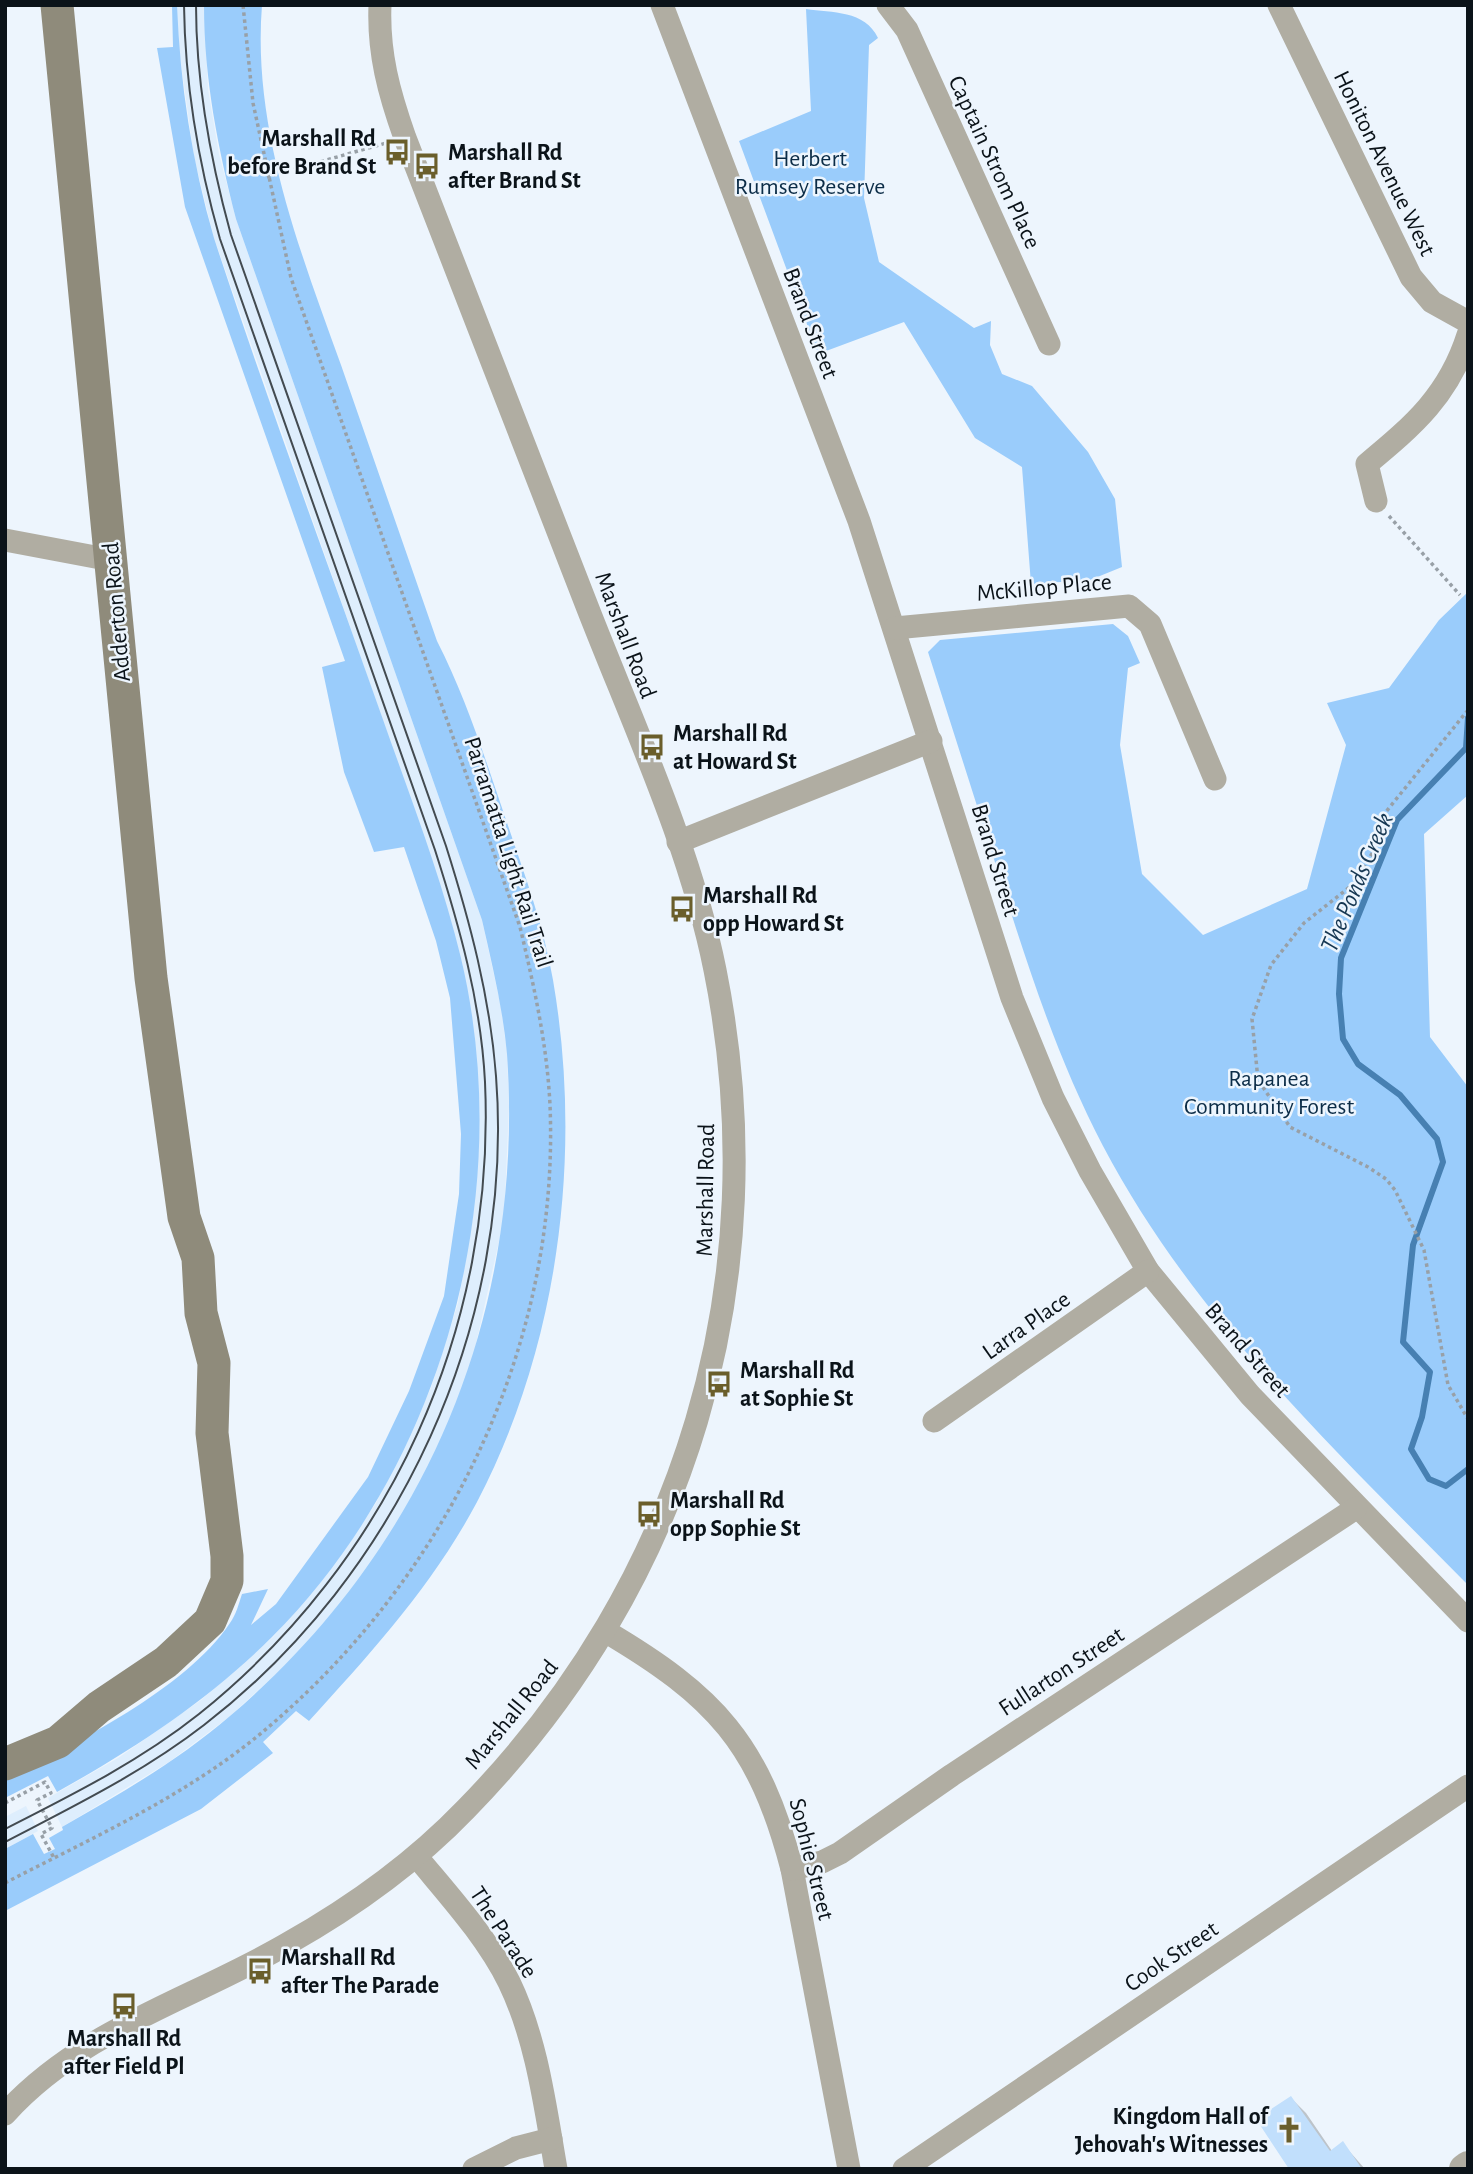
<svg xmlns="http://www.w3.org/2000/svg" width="1473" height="2174" font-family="'Alegreya Sans',sans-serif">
  <rect width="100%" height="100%" fill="#edf5fd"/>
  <!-- built -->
  <g fill="#deeefd">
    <polygon points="177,5 204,5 208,89 219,154 236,219 482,920 501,1007 507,1052 509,1107 504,1219 473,1357 454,1409 429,1468 390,1536 352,1589 300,1652 229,1717 169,1762 62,1827 48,1798 118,1758 201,1700 273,1637 329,1570 376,1503 431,1388 458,1303 473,1217 479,1145 479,1095 462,961 418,821 214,238 194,157 178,42"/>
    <polygon points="26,1806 38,1831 5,1849 5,1817"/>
  </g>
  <!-- green -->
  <g fill="#9accfb">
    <path d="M172,5H177C180,84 192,162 214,238C266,398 325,555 381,714C409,794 441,875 461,958C517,1194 444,1465 272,1637C209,1700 134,1749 57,1792L48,1776L5,1798V1780C76,1742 185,1690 230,1623C236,1615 239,1603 242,1594L268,1589L251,1625L276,1604L368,1477L409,1391L444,1296L459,1194L461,1134L450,998L436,941L404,847L374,852L344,772L322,667L345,661L185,207L157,48L173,47Z"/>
    <path d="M204,5H262C252,129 300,251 341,365C373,457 405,549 437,641C464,694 482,749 501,805C520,862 543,921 553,980C583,1154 559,1345 477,1502C433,1585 371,1653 309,1721L296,1711L263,1742L273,1753L201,1809L5,1911V1849L33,1834L44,1854L55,1849L49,1838L63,1830L62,1827C120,1794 179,1760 230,1716C427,1548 525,1312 507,1054C503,1009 492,964 482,920L236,219C218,148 204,79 204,5Z"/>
    <path d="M806,9C832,13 865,10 878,38L869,45L864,198L879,262L974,328L991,321L990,345L1002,374L1032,386L1088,452L1115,499L1122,567L1090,580L1031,584L1022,467L975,438L904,322L818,354L739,141L811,111Z"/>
    <path d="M1468,592V795L1424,834L1430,1037L1468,1087V1585C1334,1449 1193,1317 1103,1146C1058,1060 1029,970 1000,878C976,803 952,727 928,652L940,640L1113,624L1128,636L1140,663L1128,668L1120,745L1142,874L1203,935L1307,889L1346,745L1327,703L1389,688L1439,620Z"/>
  </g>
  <!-- shadow -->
  <polygon fill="#0003" points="1291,2098 1306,2113 1332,2151 1343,2144 1365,2169 1292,2169"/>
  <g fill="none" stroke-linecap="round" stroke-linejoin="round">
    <!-- stream -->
    <polyline stroke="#4780b2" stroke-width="6" points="1468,718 1466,748 1397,820 1341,958 1339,994 1343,1039 1358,1064 1400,1095 1437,1139 1443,1162 1413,1245 1403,1342 1430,1372 1422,1417 1411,1449 1429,1479 1446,1486 1468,1469"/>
  </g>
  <!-- building -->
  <polygon fill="#c1dffc" points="1291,2096 1330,2151 1343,2141 1362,2169 1289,2169 1256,2119"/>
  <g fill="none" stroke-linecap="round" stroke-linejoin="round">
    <!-- path -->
    <g stroke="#98a0a7" stroke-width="3.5" stroke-dasharray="3.5 3.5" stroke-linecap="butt">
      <polyline points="267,177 386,143"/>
      <polyline points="1389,516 1460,595"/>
      <polyline points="1468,710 1381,818 1375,848 1356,882 1304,923 1271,965 1252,1019 1258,1080 1290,1127 1368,1167 1386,1179 1395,1190 1424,1250 1448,1385 1468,1419"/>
      <polyline points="5,1803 45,1782 51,1793 37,1800 52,1828 41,1834 54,1858"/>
      <path d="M5,1883C90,1839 179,1799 254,1739C443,1586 560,1350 550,1105C547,1044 534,986 520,927L291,278L253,103L243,5"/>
    </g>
    <!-- minor -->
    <g stroke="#b0ada2" stroke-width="23">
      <polyline points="662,5 859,521 1012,998 1053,1098 1090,1171 1148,1271 1250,1395 1468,1621"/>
      <polyline points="888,5 907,30 1049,344"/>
      <polyline points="1279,5 1411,277 1432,302 1468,322"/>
      <path d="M1376,501L1367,464C1414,425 1449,395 1468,335"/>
      <polyline points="5,540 111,560"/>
      <polyline points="895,628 1129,606 1150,624 1215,779"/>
      <polyline points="678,842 931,741"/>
      <polyline points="934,1421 1148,1271"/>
      <path d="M605,1631C715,1696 759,1743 792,1869L849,2169"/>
      <path d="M417,1857C450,1897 486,1936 509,1982C537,2040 545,2106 556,2169"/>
      <polyline points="792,1869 822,1862 840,1853 952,1775 1356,1508"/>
      <path d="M5,2114C82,2029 191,2000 287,1944C351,1908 416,1861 466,1809C687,1583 777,1279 715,970C690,845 631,720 585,601C525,447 465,292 405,138C389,93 378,53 380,5"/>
      <polyline points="474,2169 516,2148 551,2139"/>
      <polyline points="904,2169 1468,1786"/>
    </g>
    <!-- tertiary -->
    <polyline stroke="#b0ada2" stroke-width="30" points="1464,2169 1468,2166"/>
    <!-- secondary -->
    <polyline stroke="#8f8b7b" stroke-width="33" points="5,1764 58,1742 99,1707 166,1662 210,1621 227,1581 227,1556 212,1433 214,1363 201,1313 198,1258 184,1217 151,978 57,5"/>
    <!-- tram -->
    <g stroke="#434b51" stroke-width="2">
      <path d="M5,1829C72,1795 140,1761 199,1714C391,1560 496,1327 485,1082C481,1002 459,925 435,850L220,239C198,162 185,86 184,5"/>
      <path d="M5,1842C74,1806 142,1773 204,1725C399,1575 515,1323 496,1076C490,997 470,922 446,846L231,235C210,159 196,84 196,5"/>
    </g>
  </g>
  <!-- icons -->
  <defs>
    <g id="bus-bare" transform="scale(2.1)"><path d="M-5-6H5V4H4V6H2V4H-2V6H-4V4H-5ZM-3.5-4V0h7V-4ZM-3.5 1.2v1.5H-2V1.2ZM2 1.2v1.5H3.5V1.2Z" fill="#6a5e2b" stroke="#edf5fd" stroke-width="2.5" paint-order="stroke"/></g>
    <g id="church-bare" transform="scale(2.1)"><path d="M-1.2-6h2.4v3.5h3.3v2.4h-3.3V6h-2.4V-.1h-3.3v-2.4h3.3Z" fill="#6a5e2b" stroke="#edf5fd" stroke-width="2.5" paint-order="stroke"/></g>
  </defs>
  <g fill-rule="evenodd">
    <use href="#bus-bare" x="397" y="152"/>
    <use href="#bus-bare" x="427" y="166"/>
    <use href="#bus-bare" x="652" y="747"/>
    <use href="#bus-bare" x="682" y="909"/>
    <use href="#bus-bare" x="719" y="1384"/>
    <use href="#bus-bare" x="649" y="1514"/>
    <use href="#bus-bare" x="260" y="1971"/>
    <use href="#bus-bare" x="124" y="2006"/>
    <use href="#church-bare" x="1289" y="2130"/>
  </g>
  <g text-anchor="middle" stroke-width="5" stroke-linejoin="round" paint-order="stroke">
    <!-- poi labels -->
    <g font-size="24" font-weight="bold" fill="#0b1319" stroke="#edf5fd" text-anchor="start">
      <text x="376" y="146" text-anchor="end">Marshall Rd<tspan x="376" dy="28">before Brand St</tspan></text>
      <text x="448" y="160">Marshall Rd<tspan x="448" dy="28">after Brand St</tspan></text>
      <text x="673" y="741">Marshall Rd<tspan x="673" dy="28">at Howard St</tspan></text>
      <text x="703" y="903">Marshall Rd<tspan x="703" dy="28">opp Howard St</tspan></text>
      <text x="740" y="1378">Marshall Rd<tspan x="740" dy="28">at Sophie St</tspan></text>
      <text x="670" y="1508">Marshall Rd<tspan x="670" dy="28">opp Sophie St</tspan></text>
      <text x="281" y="1965">Marshall Rd<tspan x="281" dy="28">after The Parade</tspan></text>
      <text x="124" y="2046" text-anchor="middle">Marshall Rd<tspan x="124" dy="28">after Field Pl</tspan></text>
      <text x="1268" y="2124" text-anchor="end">Kingdom Hall of<tspan x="1268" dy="28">Jehovah's Witnesses</tspan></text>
    </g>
    <!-- park labels -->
    <g font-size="24" fill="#0b2c47" stroke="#edf5fd">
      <text x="810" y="166">Herbert<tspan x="810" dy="28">Rumsey Reserve</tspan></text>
      <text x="1269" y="1086">Rapanea<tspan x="1269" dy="28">Community Forest</tspan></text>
    </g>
    <!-- street labels -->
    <g font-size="24" fill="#0b1319" stroke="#edf5fd">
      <text transform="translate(995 162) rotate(65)" y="8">Captain Strom Place</text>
      <text transform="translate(1385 163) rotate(64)" y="8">Honiton Avenue West</text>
      <text transform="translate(811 323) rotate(69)" y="8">Brand Street</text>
      <text transform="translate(1044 587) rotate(-5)" y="8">McKillop Place</text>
      <text transform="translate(116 612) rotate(-95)" y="8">Adderton Road</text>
      <text transform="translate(626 635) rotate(69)" y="8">Marshall Road</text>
      <text transform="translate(509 852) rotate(72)" y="8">Parramatta Light Rail Trail</text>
      <text transform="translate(996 860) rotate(73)" y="8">Brand Street</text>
      <text transform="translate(705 1190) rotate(-89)" y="8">Marshall Road</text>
      <text transform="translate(1026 1325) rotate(-35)" y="8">Larra Place</text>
      <text transform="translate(1248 1350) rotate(49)" y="8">Brand Street</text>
      <text transform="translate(1061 1671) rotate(-33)" y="8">Fullarton Street</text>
      <text transform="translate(511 1714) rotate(-51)" y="8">Marshall Road</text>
      <text transform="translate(812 1859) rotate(76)" y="8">Sophie Street</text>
      <text transform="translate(504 1932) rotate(57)" y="8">The Parade</text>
      <text transform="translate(1171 1956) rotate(-34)" y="8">Cook Street</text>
    </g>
    <!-- water labels -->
    <g font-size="26" font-style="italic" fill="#173853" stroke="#edf5fd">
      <text transform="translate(1356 882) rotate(-67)" y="9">The Ponds Creek</text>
    </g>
  </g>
  <!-- border -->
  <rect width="1473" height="2174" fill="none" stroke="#0b1319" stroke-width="14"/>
</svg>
